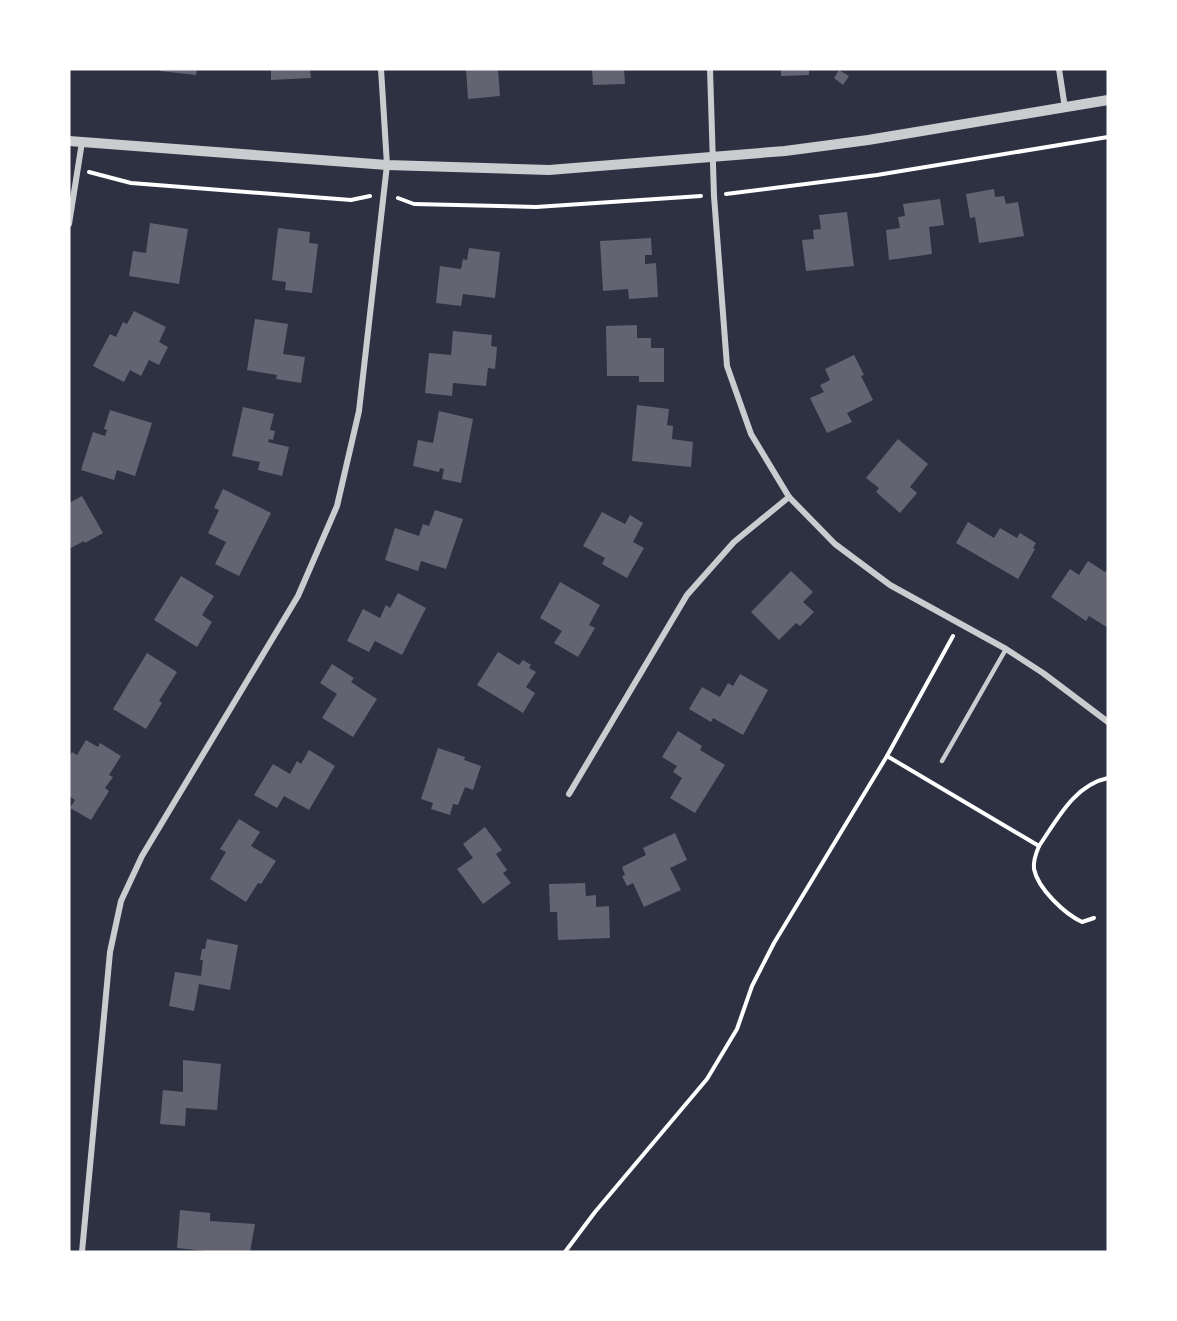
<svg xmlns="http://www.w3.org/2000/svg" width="1177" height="1321" font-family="Jost,sans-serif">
  <rect width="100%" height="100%" fill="#2d3142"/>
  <!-- building -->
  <g fill="#626471">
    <polygon points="160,69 197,69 196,75 160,71"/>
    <polygon points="271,69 310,69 311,78 271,80"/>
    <polygon points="466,69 498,69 500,96 468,99"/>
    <polygon points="592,69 624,69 625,84 593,85"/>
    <polygon points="781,69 809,69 809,75 781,76"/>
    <polygon points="839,70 849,76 843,85 834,78"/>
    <polygon points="994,189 995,197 1004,196 1006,204 1018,202 1024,236 979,243 975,217 970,218 966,194"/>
    <polygon points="940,199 944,225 929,227 932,254 889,260 886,230 900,228 898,217 905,216 903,204"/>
    <polygon points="847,212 854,266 806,271 802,240 814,239 813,230 821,229 819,215"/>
    <polygon points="150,223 188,229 179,284 129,276 133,251 146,253"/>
    <polygon points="278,228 310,232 309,243 318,244 312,293 285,290 286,282 272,280"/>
    <polygon points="651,238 652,255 645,255 645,264 656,263 658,297 629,299 628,289 603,291 600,241"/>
    <polygon points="469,248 500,252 495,298 463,294 461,306 436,303 440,266 461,269 463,259 467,260"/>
    <polygon points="134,311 166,327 159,342 168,347 159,365 149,360 141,376 130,370 124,382 93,366 110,334 116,337 123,322 127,324"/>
    <polygon points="255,319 288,324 283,354 305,357 301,383 276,379 277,375 247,370"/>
    <polygon points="637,325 637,338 651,338 651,348 664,348 664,382 639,382 639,376 607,376 606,326"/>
    <polygon points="453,331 492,335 491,346 497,347 495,369 488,368 486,386 453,383 452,396 425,393 429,353 451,355"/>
    <polygon points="854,355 864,375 861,376 873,400 847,413 852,422 827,433 810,398 824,392 820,385 830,380 825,369"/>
    <polygon points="637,405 669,409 667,425 673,426 672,439 693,442 691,467 632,461"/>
    <polygon points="243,407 274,414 270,430 275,431 273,440 269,439 268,442 289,447 282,476 258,470 260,462 232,456"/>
    <polygon points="110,410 152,423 135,476 117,470 114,480 81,470 93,432 105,436 107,430 104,429"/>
    <polygon points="439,411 473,419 461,483 442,479 444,469 440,468 439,472 413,466 418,440 433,443"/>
    <polygon points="898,439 928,464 910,487 917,493 900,513 876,492 879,488 866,478"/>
    <polygon points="223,489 271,513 239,576 215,564 226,542 208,533 219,510 214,508"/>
    <polygon points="82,496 103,533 85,543 84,541 71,548 69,544 69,503"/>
    <polygon points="435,510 463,519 446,569 421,561 418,571 385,560 395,528 419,536 423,524 429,526"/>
    <polygon points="602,512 625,524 630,515 643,523 633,542 644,548 627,578 602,564 605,558 583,546"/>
    <polygon points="968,522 994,538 1000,528 1017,538 1020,533 1036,543 1033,548 1035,549 1018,579 956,543"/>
    <polygon points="1088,561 1105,572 1108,569 1108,628 1089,616 1086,621 1051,597 1070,569 1079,575"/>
    <polygon points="791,571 813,592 803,602 814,612 800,626 796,623 779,640 751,612"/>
    <polygon points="181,576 214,596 202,615 212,622 197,647 154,620"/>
    <polygon points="560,582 600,605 589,625 595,628 578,657 554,643 562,631 540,618"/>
    <polygon points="398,593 426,608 402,655 375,641 369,652 347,641 363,609 380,618 386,605 390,608"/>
    <polygon points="498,652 519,665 523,660 531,665 529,668 536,672 526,687 535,693 523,713 477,685"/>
    <polygon points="147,653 177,672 159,701 162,703 146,729 113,709"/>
    <polygon points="332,664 354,678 351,682 377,699 353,737 322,718 337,694 320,683"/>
    <polygon points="740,674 768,690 743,735 713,718 711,722 689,709 702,687 720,697 728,683 733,686"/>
    <polygon points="678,731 702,746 700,750 725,765 695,813 670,798 682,778 673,772 677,766 662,757"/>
    <polygon points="86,740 98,747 100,743 121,756 109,775 113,777 105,788 109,791 91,820 70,808 75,800 69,796 69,757 72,752 77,755"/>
    <polygon points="438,748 465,757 464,760 481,766 473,790 465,787 458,805 453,804 450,815 431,809 433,803 421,799"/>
    <polygon points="309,750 335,766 309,810 284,796 277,808 254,795 273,764 290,774 297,761 301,764"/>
    <polygon points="239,819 260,832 251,846 276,861 261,884 258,883 246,902 210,879 226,852 220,849"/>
    <polygon points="485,827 502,850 496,854 507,870 503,873 511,883 483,904 457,869 473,858 463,844"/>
    <polygon points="675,833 687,860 670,868 681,890 644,907 633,883 627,886 622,876 625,875 622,867 646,855 643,848"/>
    <polygon points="585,883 586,896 596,895 596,907 609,906 610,938 558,940 557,912 550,912 549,884"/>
    <polygon points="207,939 238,945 230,990 199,984 194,1011 169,1006 175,972 201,976 203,960 200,960 202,949 205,949"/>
    <polygon points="183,1060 221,1064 217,1110 186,1108 185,1126 160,1124 163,1090 183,1092"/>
    <polygon points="180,1210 210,1213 210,1221 255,1224 250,1252 216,1252 177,1248"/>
  </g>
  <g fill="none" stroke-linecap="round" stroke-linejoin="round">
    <!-- path -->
    <g stroke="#fff" stroke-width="4">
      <polyline points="89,172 131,183 351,200 370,196"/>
      <polyline points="726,194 877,175 1108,137"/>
      <polyline points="398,198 414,204 536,207 701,196"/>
      <path d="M887,756L1039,846C1057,820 1074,785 1108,778"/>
      <path d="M1039,846C1036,853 1033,862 1034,869C1038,889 1065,914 1082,922L1094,918"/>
      <polyline points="565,1252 595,1212 707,1079 737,1029 752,986 774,943 887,756 953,636"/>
    </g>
    <!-- service -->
    <polyline stroke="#caccd0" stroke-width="4.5" points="942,761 1006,649"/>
    <!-- minor -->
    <g stroke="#caccd0" stroke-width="6">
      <polyline points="710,69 714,196 727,366 751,434 789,497 835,544 890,585 1006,649 1043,673 1108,722"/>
      <polyline points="1059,69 1065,108"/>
      <polyline points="69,224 82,142"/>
      <polyline points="569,794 687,595 734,542 789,497"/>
      <polyline points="82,1252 110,952 121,901 142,856 298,596 337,506 359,411 387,165 381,69"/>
    </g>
    <!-- tertiary -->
    <polyline stroke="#caccd0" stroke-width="10" points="69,141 387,165 549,170 785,151 868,140 1108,100"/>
  </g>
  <!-- border -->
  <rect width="1177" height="1321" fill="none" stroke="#ffffff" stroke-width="141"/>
</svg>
